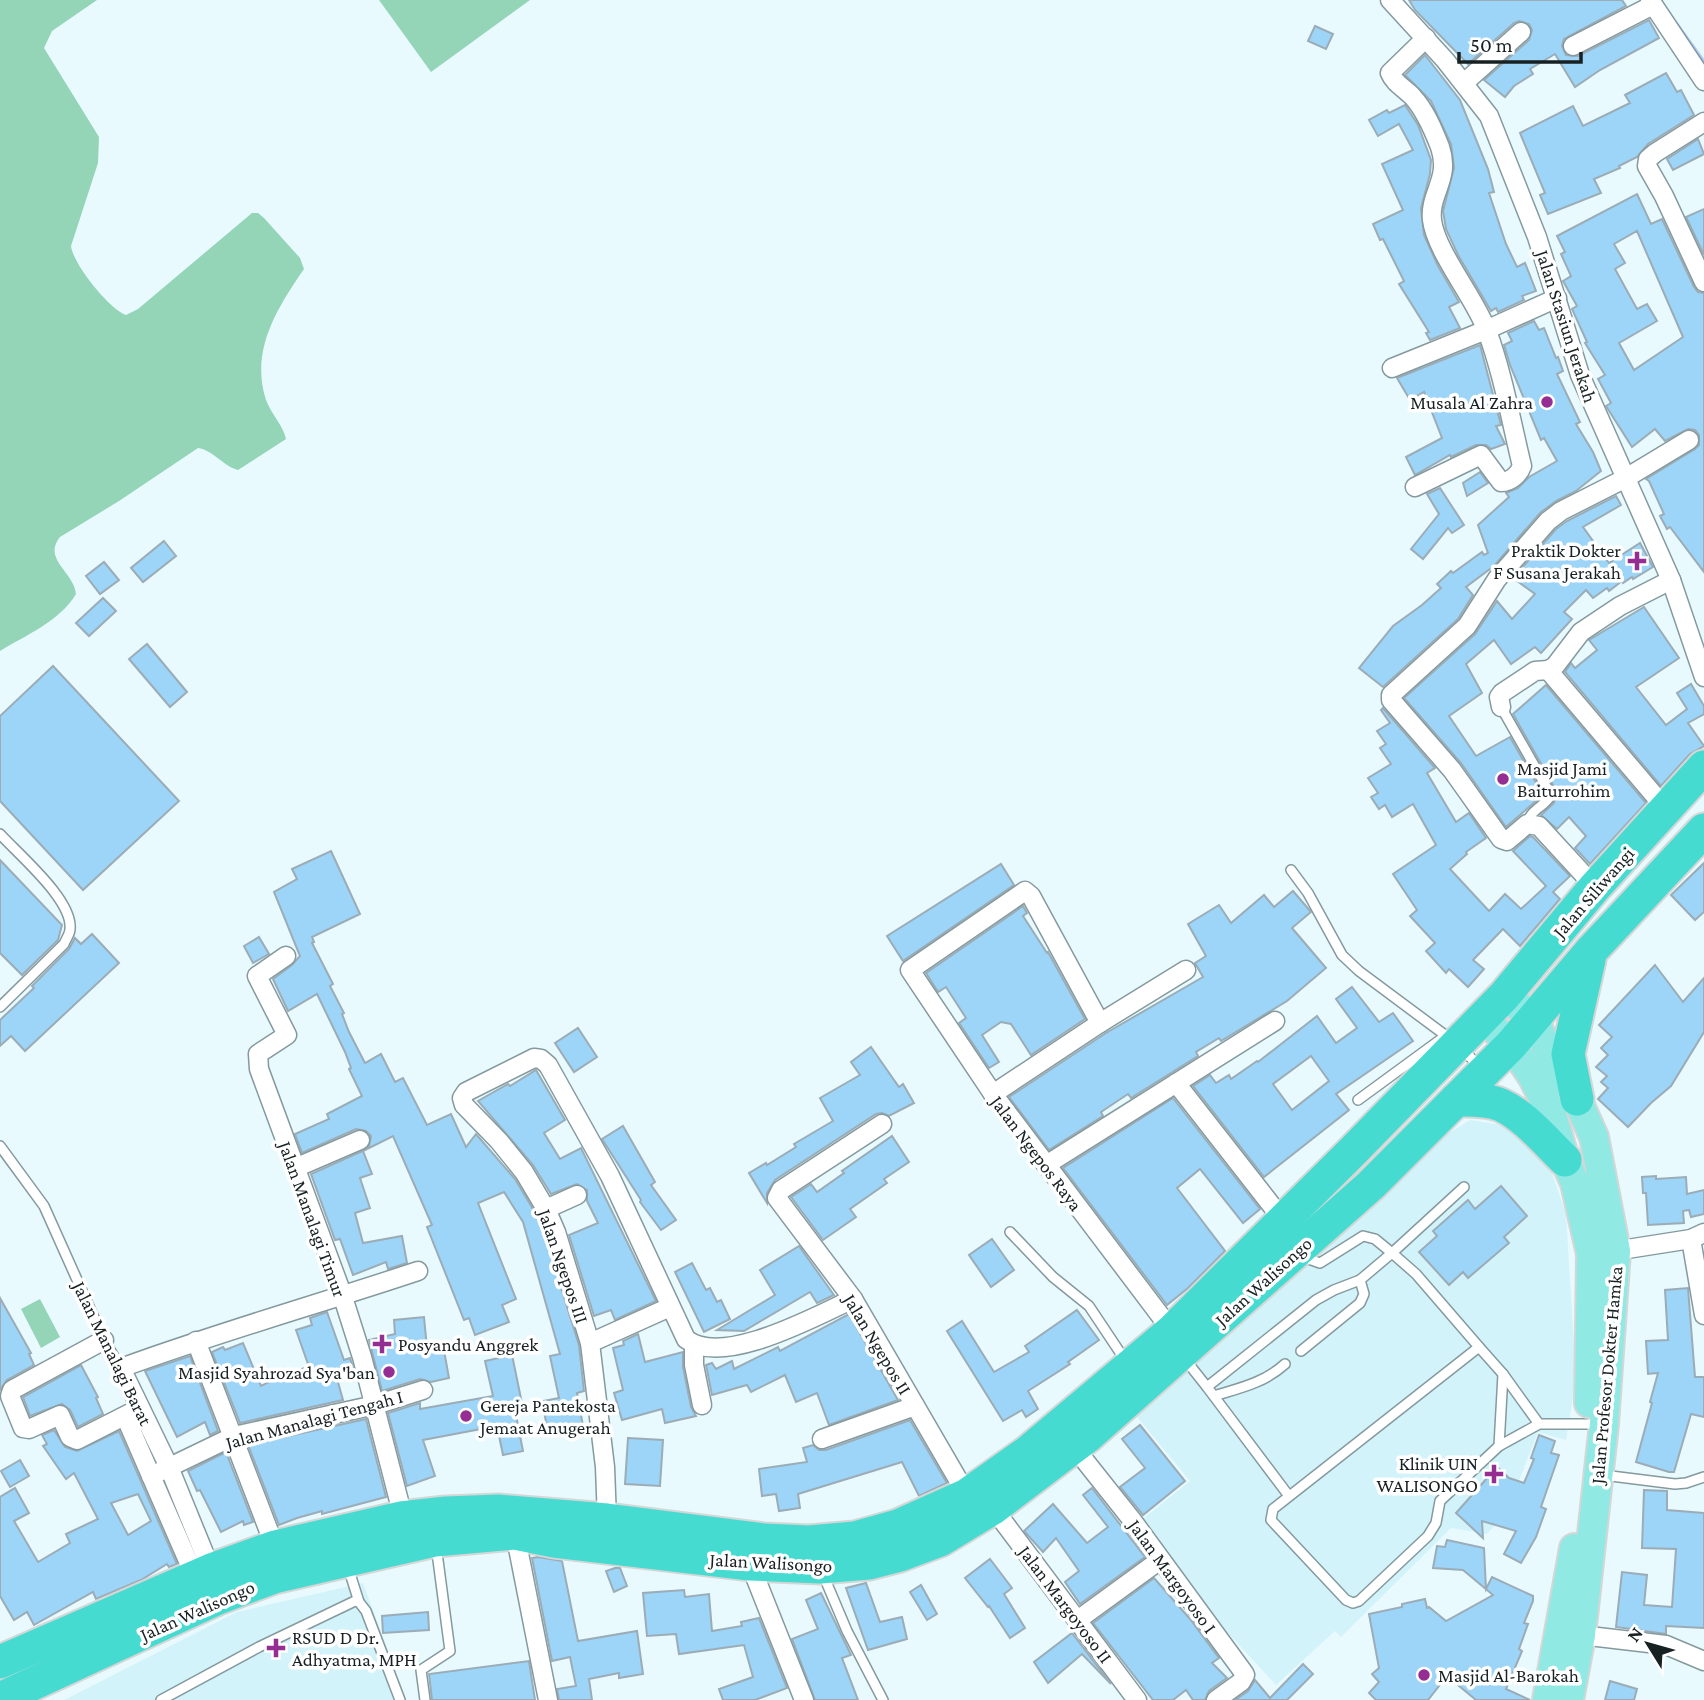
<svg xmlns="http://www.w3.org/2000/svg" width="1704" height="1700" font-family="'Crimson Pro',serif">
  <rect width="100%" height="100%" fill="#e8fafe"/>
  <!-- built -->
  <g fill="#d3f3fa">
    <polygon points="1470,1120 1496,1124 1527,1138 1549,1164 1566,1214 1576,1378 1566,1440 1538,1432 1511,1501 1501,1519 1487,1534 1451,1528 1341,1637 1335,1631 1276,1685 1168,1568 1139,1522 1190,1481 1133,1412 1441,1138"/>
    <polygon points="363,1583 406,1700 64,1700 237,1612"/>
  </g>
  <!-- green -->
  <g fill="#94d4b7">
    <path d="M0,0H97L52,31L44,48L99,137L98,163L71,246C73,264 109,309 126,315L138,309L252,213H258L264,218L300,258L304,269C277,308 250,351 266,400C271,414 283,425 286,439L238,470C223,466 213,450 198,448L119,501L60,537C42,559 74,572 76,594C60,621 26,635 0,651Z"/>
    <polygon points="379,0 530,0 431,72"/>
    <polygon points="40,1299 60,1337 41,1348 21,1309"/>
  </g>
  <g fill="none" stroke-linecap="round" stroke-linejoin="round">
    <!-- stream -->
    <polyline stroke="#accbfb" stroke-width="5" points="1675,23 1704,63"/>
  </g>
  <!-- building -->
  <g fill="#9cd5f7" stroke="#9bacb7" stroke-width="2" fill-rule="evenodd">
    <polygon points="1409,0 1622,0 1626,6 1564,39 1562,46 1566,55 1578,56 1649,20 1659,38 1600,70 1575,87 1555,54 1530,69 1533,74 1514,86 1505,97 1484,80 1529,40 1532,30 1529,24 1519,21 1514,23 1468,64 1415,10"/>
    <polygon points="1315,26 1333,34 1326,49 1308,41"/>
    <polygon points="1425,55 1460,100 1488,169 1494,192 1489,193 1506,244 1517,267 1525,263 1536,291 1522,296 1524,300 1498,312 1496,308 1491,311 1458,255 1446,229 1443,211 1454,168 1451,144 1431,101 1405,75"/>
    <polygon points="1666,73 1677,92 1681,90 1694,115 1648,144 1637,157 1619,166 1620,168 1594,179 1601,193 1548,214 1540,195 1545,193 1520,133 1573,106 1583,126 1630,103 1625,95"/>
    <polygon points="1405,105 1418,125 1431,160 1430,174 1421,208 1424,235 1438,266 1459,302 1449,307 1460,328 1430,340 1426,333 1429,332 1399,284 1404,281 1383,239 1380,240 1373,224 1403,210 1382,164 1413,150 1399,124 1378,136 1369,120 1387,110 1389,113"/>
    <polygon points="1698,139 1704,154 1673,170 1667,159"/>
    <path d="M1637,194L1651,224L1662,219L1694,287L1698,292L1704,293V572L1670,527L1667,529L1660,516L1664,514L1649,481L1646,479L1695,449L1699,445V435L1695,430L1688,429L1665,441L1655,429L1632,447L1606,406L1611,403L1598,379L1605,375L1585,343L1587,342L1572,309L1577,306L1563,281L1571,276L1561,254L1565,252L1557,236ZM1637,231L1683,337L1634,370L1619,343L1657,321L1647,304L1637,309L1615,269L1625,263L1614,244Z"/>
    <polygon points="1704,209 1704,255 1686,217"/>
    <polygon points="1534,321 1539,330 1544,328 1556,358 1558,357 1563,371 1557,374 1580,422 1576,424 1593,452 1601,471 1576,491 1556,501 1540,513 1494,566 1466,587 1473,595 1458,619 1383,687 1359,668 1393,626 1422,605 1441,588 1437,584 1451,571 1453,573 1482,552 1484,555 1488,553 1478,525 1509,497 1506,493 1518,488 1529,477 1557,461 1544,438 1541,440 1510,365 1504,345 1512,341 1508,333"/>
    <polygon points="1480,345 1501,425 1496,426 1505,444 1491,449 1486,445 1476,445 1451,457 1450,455 1415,475 1406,457 1442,438 1424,392 1410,400 1397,378"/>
    <polygon points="1480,472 1488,483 1467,496 1463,483"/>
    <polygon points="1440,488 1464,525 1452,533 1448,528 1423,559 1411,549 1439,514 1427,494"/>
    <polygon points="1616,496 1621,505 1583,527 1609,563 1640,543 1653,567 1633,579 1632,577 1623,583 1622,581 1609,591 1607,588 1593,598 1586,590 1564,612 1572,619 1541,653 1535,647 1511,664 1494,640 1466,664 1482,693 1449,716 1476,756 1510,737 1543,795 1506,827 1461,763 1404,698 1475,634 1497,601 1512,619 1535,594 1513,578 1556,529 1567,521"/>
    <polygon points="164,541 176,556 143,582 131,568"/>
    <polygon points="104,562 119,580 100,594 86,576"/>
    <polygon points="103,598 116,611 89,636 76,623"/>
    <polygon points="1644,607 1679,658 1636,687 1666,725 1687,709 1677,693 1691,684 1704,706 1704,714 1688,723 1704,746 1690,754 1661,786 1565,672 1571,663 1575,668 1597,650 1589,640"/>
    <polygon points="147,644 187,692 170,707 129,659"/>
    <polygon points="53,666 179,801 83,890 0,801 0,716"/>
    <polygon points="1546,685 1646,803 1590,864 1575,848 1586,836 1569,817 1557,829 1541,815 1554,803 1557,792 1513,714"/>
    <polygon points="1383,708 1435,768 1427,773 1456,822 1469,813 1486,838 1466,852 1467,854 1450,869 1489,911 1505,894 1521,909 1546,886 1513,851 1530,836 1533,837 1570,876 1553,892 1560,899 1520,946 1503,929 1473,960 1484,969 1468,987 1449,969 1446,973 1426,951 1435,943 1410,916 1417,910 1393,874 1436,845 1413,804 1392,817 1385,805 1379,809 1371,797 1378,793 1368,778 1391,764 1380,748 1386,744 1377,731 1390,723 1381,710"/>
    <polygon points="331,851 360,914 312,937 314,942 312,943 333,984 330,986 344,1013 342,1014 349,1032 365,1063 381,1054 395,1082 403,1078 427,1125 451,1114 466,1147 476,1134 515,1179 536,1214 545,1236 579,1345 584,1391 577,1393 583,1426 547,1431 543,1401 559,1398 550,1356 560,1354 523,1222 504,1192 478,1203 516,1299 502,1305 509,1322 475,1335 469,1318 464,1320 427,1227 432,1225 393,1136 363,1151 372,1174 360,1178 370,1208 355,1213 363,1243 402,1236 407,1263 388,1269 386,1262 353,1275 340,1239 335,1240 311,1174 365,1150 369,1146 371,1136 366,1131 356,1129 302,1153 295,1134 329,1119 327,1114 362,1096 349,1069 351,1068 345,1052 317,994 288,1011 273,979 292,965 300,956 274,892 297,879 292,869"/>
    <polygon points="0,860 62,925 58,940 22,975 0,953"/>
    <polygon points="1704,863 1704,912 1695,920 1671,895"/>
    <polygon points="1001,864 1014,885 903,961 887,936"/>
    <polygon points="1293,891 1311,912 1292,928 1326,968 1287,1001 1221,1041 1219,1038 1196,1052 1198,1056 1131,1098 1128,1094 1101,1112 1103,1116 1049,1150 1009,1097 1106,1033 1203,977 1195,963 1206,956 1188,924 1219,905 1231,923 1264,895 1274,907"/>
    <polygon points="1023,906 1027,913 1023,916 1047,953 1048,952 1085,1019 1031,1055 1011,1024 1001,1022 982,1035 999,1062 989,1068 959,1023 966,1018 946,987 938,992 926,973"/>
    <polygon points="92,934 119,963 25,1051 11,1036 0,1046 0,1020 34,988 32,986 69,949 75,938 81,944"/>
    <polygon points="259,937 269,954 253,963 244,946"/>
    <polygon points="1655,965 1683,1002 1704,978 1704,1032 1671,1086 1651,1103 1628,1127 1598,1099 1608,1088 1601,1082 1607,1076 1596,1067 1608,1055 1601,1048 1612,1037 1599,1025"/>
    <path d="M1352,987L1379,1022L1393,1013L1413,1041L1336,1094L1349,1110L1264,1177L1193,1086L1210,1075L1216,1083L1229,1075L1231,1079L1257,1061L1258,1062L1317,1016L1336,1043L1357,1028L1336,999ZM1311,1056L1329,1081L1292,1110L1273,1084Z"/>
    <polygon points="578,1028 597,1057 574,1072 555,1043"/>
    <polygon points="871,1047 899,1087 903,1084 914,1103 889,1116 882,1113 876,1114 775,1180 767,1193 767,1203 749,1173 766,1163 767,1165 796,1147 794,1144 833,1121 820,1098 860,1075 851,1062"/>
    <polygon points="536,1070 565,1120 544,1133 560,1159 581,1148 656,1301 615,1320 611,1310 594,1316 569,1235 598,1223 587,1201 587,1190 577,1184 551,1194 533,1165 478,1101 508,1084 510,1086"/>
    <polygon points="1173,1098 1260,1209 1243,1223 1200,1169 1177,1188 1225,1251 1188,1288 1167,1305 1063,1168"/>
    <polygon points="623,1126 655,1182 651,1185 676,1220 661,1230 640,1202 641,1200 602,1139"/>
    <polygon points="892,1136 909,1162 884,1179 887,1183 850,1209 856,1217 823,1240 791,1197 811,1184 817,1192 844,1173 842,1171"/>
    <polygon points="1656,1176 1656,1179 1686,1177 1687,1194 1704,1190 1704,1214 1691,1217 1689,1210 1683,1211 1684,1223 1648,1225 1646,1193 1643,1193 1642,1177"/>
    <polygon points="1501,1186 1527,1216 1504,1237 1509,1243 1468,1278 1463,1272 1449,1285 1419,1252 1437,1236 1433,1231 1468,1200 1475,1209"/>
    <polygon points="992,1239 1014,1270 991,1287 969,1255"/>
    <polygon points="799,1246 834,1295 817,1303 810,1292 744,1331 717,1330 775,1295 760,1270"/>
    <polygon points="692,1263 706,1290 710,1288 717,1302 721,1300 730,1319 704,1332 675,1272"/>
    <polygon points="1688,1288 1695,1377 1704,1377 1704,1417 1691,1414 1674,1472 1669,1472 1636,1462 1652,1403 1650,1402 1658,1373 1648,1374 1646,1341 1668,1340 1665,1290"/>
    <polygon points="0,1298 31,1353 29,1354 34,1365 7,1380 0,1390"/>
    <polygon points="1077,1310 1099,1340 1068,1362 1070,1364 1028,1391 1038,1409 1026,1417 1022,1410 1003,1421 947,1331 962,1321 994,1372 1029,1352 1025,1346"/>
    <polygon points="327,1312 344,1360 350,1358 354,1370 336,1375 343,1400 240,1423 212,1352 223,1347 225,1350 243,1343 261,1386 287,1373 309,1367 296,1330 312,1325 310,1318"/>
    <polygon points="849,1314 898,1400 829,1425 817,1393 796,1402 785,1375 751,1392 747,1385 712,1395 706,1365 712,1363 716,1369 732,1361 734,1369 778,1347 780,1351"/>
    <polygon points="424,1317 427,1348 443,1345 449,1378 431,1382 420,1379 382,1391 369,1340 395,1334 394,1320"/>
    <polygon points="638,1334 645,1362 683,1352 683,1367 691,1407 696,1416 665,1423 662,1409 622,1420 614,1393 623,1390 613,1348 624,1345 623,1341"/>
    <polygon points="512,1355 523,1408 515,1410 523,1451 503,1455 497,1426 423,1440 435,1476 407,1486 388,1413 420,1403 420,1409 493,1396 485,1361"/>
    <polygon points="190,1356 218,1431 210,1435 205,1422 177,1437 145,1371"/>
    <polygon points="81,1365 98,1397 96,1398 103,1414 78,1427 70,1410 62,1404 30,1416 23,1397"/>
    <polygon points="366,1419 386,1497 322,1514 322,1511 297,1518 279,1525 248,1445"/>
    <polygon points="910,1420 947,1483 919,1496 902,1462 798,1494 800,1508 779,1511 776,1494 762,1496 759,1469 807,1462 803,1448 813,1445 819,1450 826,1450"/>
    <polygon points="1140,1425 1185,1481 1143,1515 1120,1487 1145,1468 1122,1439"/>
    <path d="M54,1430L65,1447L77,1451L119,1431L177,1564L169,1567L167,1564L141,1580L96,1599L93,1592L34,1625L27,1612L14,1620L0,1596V1497L15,1488L29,1513L14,1521L38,1562L70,1543L66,1534L98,1519L74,1473L66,1479L43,1446L47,1444L42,1435ZM138,1494L151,1521L128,1535L111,1503Z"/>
    <polygon points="1539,1435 1555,1441 1551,1453 1559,1455 1541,1507 1546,1509 1536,1537 1521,1563 1504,1554 1516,1531 1482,1521 1483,1538 1456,1513 1497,1467 1509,1478 1524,1483 1534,1459 1531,1458"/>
    <polygon points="628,1438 663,1440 660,1486 625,1484"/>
    <polygon points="226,1452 253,1522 244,1525 243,1521 221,1532 200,1490 197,1491 188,1471"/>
    <polygon points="20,1460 29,1476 10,1487 1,1471"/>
    <polygon points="1092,1488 1145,1557 1080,1604 1065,1582 1079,1571 1056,1538 1043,1552 1024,1531 1053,1504 1087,1543 1108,1527 1083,1495"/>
    <polygon points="1644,1490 1667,1491 1667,1510 1704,1513 1704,1628 1666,1626 1666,1634 1616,1627 1622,1572 1647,1575 1644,1605 1672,1607 1676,1549 1642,1548"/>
    <polygon points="1447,1540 1484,1548 1486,1589 1492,1577 1533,1596 1533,1601 1524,1623 1528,1624 1519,1649 1522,1651 1506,1689 1530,1700 1476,1700 1447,1676 1428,1700 1376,1700 1369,1693 1379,1682 1372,1674 1379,1668 1369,1614 1402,1607 1402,1604 1425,1599 1427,1608 1429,1607 1446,1621 1493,1595 1463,1570 1433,1568 1437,1546 1445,1547"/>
    <polygon points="538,1557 562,1561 578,1641 637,1631 643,1674 619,1678 619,1673 589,1679 592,1700 559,1700 557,1689 576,1686 570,1657 552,1661 532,1558"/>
    <polygon points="990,1559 1012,1588 1004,1594 1025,1628 1010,1638 989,1606 988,1607 965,1578"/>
    <polygon points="615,1568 620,1568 627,1586 614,1592 606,1571"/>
    <polygon points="1154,1578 1190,1619 1219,1658 1212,1663 1227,1678 1209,1691 1205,1700 1193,1700 1186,1690 1173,1700 1153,1700 1093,1623"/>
    <polygon points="866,1583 880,1622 902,1617 907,1639 868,1650 846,1588"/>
    <polygon points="921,1585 937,1614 927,1620 910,1592"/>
    <polygon points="684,1590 685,1597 709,1594 712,1631 742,1626 741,1622 759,1618 787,1688 755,1700 723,1700 719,1689 753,1677 744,1645 679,1654 676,1634 647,1636 643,1593"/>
    <polygon points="821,1593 851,1655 842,1658 858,1700 815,1700 792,1639 818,1629 806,1600"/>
    <polygon points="428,1612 429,1630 383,1633 382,1616"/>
    <polygon points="1072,1633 1111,1684 1082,1654 1048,1683 1034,1662"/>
    <polygon points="529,1661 535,1700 432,1700 429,1674"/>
    <polygon points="1303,1664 1313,1674 1287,1700 1235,1700 1248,1691 1255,1680 1270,1698"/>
    <polygon points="1610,1681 1637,1689 1634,1700 1605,1700"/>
  </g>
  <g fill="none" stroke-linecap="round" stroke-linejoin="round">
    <!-- lane casing -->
    <g stroke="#859a9e" stroke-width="12">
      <g id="lane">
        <path d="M1501,707L1551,795C1545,807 1531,808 1527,824"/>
        <path d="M0,834C19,855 73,900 70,929C70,934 66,939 64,944L0,1007"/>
        <polyline points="1291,870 1308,893 1342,955 1359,971 1457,1044 1481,1068"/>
        <polyline points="1358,1100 1444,1037"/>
        <polyline points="0,1146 44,1206 104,1340 121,1368"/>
        <polyline points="1010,1232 1053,1277 1089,1306 1127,1363"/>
        <polyline points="1300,1256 1320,1263 1363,1236 1375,1239 1392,1253 1464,1187"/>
        <polyline points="1301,1351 1360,1303 1364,1294 1360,1280"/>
        <polyline points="1184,1358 1207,1387"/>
        <path d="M1214,1396C1240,1388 1264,1383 1285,1364"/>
        <polyline points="1539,1424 1503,1374 1479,1347 1273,1509 1271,1520 1346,1600 1353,1603 1359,1601 1428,1536 1436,1523 1440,1501 1499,1446 1539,1424 1599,1424"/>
        <polyline points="1499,1446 1503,1374"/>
        <polyline points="1603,1475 1675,1484 1686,1483 1704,1477"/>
        <polyline points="1289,1496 1207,1387 1316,1300 1334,1290 1360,1280 1392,1253 1416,1274 1479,1347"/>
        <polyline points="348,1567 359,1602"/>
        <polyline points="822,1572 847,1631 883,1700"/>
        <polyline points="161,1700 259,1647 355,1601 359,1602 366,1611 400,1700"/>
        <polyline points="425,1700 421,1670 450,1651 436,1545"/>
      </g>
    </g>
    <!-- street casing -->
    <g stroke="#859a9e" stroke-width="21">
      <g id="street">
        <polyline points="1390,0 1445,60 1489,116 1537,237 1580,375 1671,580 1704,677"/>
        <polyline points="1650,0 1704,81"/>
        <polyline points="1573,46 1653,5"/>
        <polyline points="1464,83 1521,32"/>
        <polyline points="1704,122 1655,153 1648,159 1647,166 1664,196 1704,282"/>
        <polyline points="1392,368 1486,330 1557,298"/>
        <path d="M1415,487L1481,455L1501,482C1511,482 1519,474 1522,466C1511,421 1503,374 1487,331C1475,298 1436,252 1432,220C1429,193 1451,179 1440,147C1433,129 1425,110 1412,96C1404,88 1394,83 1390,73L1426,38"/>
        <polyline points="1548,670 1666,809"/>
        <polyline points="1501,707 1499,697 1502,693 1535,671 1548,670 1555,666 1581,632 1620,606 1671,580"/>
        <polyline points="1595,887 1539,826 1527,824 1507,841 1501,839 1452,770 1391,700 1391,695 1467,626 1497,579 1548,521 1561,511 1626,478 1689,440"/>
        <polyline points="286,956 257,976 287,1035 258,1054 259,1069 341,1291 362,1357 399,1501 401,1518"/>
        <polyline points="1100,1023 1031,896 1025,891 910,970 993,1094 1172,1331"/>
        <polyline points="1176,1083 1283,1220"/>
        <polyline points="993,1094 1100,1023 1186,970"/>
        <polyline points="882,1124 781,1190 777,1198 853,1299 967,1495"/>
        <polyline points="1046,1165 1275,1021"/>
        <polyline points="295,1168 360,1140"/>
        <polyline points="546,1209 577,1195"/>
        <polyline points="1691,1239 1704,1315"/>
        <polyline points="1608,1252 1691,1239 1704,1233"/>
        <polyline points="104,1340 12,1390 10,1396 23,1428 29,1429 60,1415 70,1437 77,1440 140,1408"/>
        <polyline points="196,1341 275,1547"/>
        <polyline points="590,1343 670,1307"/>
        <polyline points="694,1346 694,1365 702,1405"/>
        <polyline points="125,1416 195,1577"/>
        <polyline points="822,1439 915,1406"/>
        <polyline points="1074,1447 1132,1520 1244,1673 1245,1675 1241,1682 1216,1700"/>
        <polyline points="151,1476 234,1436 375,1405 423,1390"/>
        <polyline points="993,1508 1137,1700"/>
        <path d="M607,1520L605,1467L590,1343L556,1232L546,1209L524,1172L499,1141L464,1105L462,1098L466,1092L534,1058L541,1059L548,1065L610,1176L686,1339C722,1368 816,1316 853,1299"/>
        <polyline points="515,1533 548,1700"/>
        <polyline points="750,1564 804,1700"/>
        <path d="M211,1570L169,1467L121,1368C219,1332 319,1304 418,1271"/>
        <polyline points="1079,1619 1160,1560"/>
        <polyline points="1572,1634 1666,1645 1704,1661"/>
      </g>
    </g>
    <!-- primary casing -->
    <g stroke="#d5d7d7" stroke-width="32">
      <g id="primary">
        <polyline points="1504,996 1533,1017 1552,1060 1577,1099 1594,1137 1616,1251 1604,1424 1581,1635 1569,1700"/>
        <polyline points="1483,1018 1511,1045 1532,1076 1552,1115 1565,1160 1575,1183 1591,1254 1589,1403"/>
        <polyline points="1547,1700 1574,1548"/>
      </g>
    </g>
    <!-- highway casing -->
    <g stroke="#d5d7d7" stroke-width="37">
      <g id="highway">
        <polyline points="1577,1099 1568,1054 1589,960"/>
        <path d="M1456,1100C1471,1100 1487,1099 1501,1105C1525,1116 1546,1142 1565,1160"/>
        <polyline points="0,1662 211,1570 275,1547 401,1518 446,1513 498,1511 607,1520 764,1540 809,1542 855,1538 898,1526 967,1495 1028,1452 1172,1331 1354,1150 1504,996 1595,887 1704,767"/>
        <polyline points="0,1699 218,1598 274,1577 435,1540 515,1533 554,1541 750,1564 820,1567 869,1563 900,1555 940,1540 993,1508 1089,1435 1371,1185 1511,1045 1591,951 1704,830"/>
      </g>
    </g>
    <!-- lane -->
    <use href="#lane" stroke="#fff" stroke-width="9"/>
    <!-- street -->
    <use href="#street" stroke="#fff" stroke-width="18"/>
    <!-- primary -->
    <use href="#primary" stroke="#90e9e3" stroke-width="28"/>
    <!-- highway -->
    <use href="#highway" stroke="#46dbd1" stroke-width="33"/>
  </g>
  <!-- markers -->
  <g fill="#952e92" stroke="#fff" stroke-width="2.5">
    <circle cx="1547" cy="402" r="7"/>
    <path d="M1633.5 550.5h7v7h7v7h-7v7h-7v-7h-7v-7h7z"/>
    <circle cx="1503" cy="779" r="7"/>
    <path d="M378.5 1333.5h7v7h7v7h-7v7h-7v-7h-7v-7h7z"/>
    <circle cx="389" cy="1372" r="7"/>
    <circle cx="466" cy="1416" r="7"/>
    <path d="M1490.5 1463.5h7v7h7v7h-7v7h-7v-7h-7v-7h7z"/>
    <path d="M272.5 1637.5h7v7h7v7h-7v7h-7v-7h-7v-7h7z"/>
    <circle cx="1424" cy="1675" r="7"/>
  </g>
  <g text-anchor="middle" stroke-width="7" stroke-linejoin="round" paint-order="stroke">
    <!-- street labels -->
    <g font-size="19" fill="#182122" stroke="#fff">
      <text transform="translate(1567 326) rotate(72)" y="7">Jalan Stasiun Jerakah</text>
      <text transform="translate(1593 892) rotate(-49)" y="7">Jalan Siliwangi</text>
      <text transform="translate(1037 1153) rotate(53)" y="7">Jalan Ngepos Raya</text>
      <text transform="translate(313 1219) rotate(70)" y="7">Jalan Manalagi Timur</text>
      <text transform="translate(564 1266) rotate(71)" y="7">Jalan Ngepos III</text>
      <text transform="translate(1263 1281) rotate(-42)" y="7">Jalan Walisongo</text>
      <text transform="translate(878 1344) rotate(59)" y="7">Jalan Ngepos II</text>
      <text transform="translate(113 1353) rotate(64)" y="7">Jalan Manalagi Barat</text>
      <text transform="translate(1606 1375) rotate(-85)" y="7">Jalan Profesor Dokter Hamka</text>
      <text transform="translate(314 1419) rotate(-15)" y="7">Jalan Manalagi Tengah I</text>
      <text transform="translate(771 1562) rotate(3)" y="7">Jalan Walisongo</text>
      <text transform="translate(1173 1576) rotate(54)" y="7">Jalan Margoyoso I</text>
      <text transform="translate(1066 1604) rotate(53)" y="7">Jalan Margoyoso II</text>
      <text transform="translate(197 1610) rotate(-24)" y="7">Jalan Walisongo</text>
    </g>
    <!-- poi labels -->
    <g font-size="19" fill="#182122" stroke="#fff" text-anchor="start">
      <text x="1533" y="409" text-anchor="end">Musala Al Zahra</text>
      <text x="1621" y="557" text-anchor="end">Praktik Dokter<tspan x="1621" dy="22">F Susana Jerakah</tspan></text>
      <text x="1517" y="775">Masjid Jami<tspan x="1517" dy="22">Baiturrohim</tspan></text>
      <text x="398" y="1351">Posyandu Anggrek</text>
      <text x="375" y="1379" text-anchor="end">Masjid Syahrozad Sya'ban</text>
      <text x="480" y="1412">Gereja Pantekosta<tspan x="480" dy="22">Jemaat Anugerah</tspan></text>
      <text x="1478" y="1470" text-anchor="end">Klinik UIN<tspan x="1478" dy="22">WALISONGO</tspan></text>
      <text x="292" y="1644">RSUD D Dr.<tspan x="292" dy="22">Adhyatma, MPH</tspan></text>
      <text x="1438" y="1682">Masjid Al-Barokah</text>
    </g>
  </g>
  <!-- north arrow -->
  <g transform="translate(1648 1644) rotate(307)" stroke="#ffffff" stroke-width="5" paint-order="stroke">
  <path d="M0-5L12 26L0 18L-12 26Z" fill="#182122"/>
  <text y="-10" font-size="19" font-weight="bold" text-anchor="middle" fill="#182122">N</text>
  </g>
  <!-- scale -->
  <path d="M1459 52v10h122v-10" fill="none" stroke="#182122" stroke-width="3.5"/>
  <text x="1470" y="52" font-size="21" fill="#182122" stroke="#ffffff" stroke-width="5" paint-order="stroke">50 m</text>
</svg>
